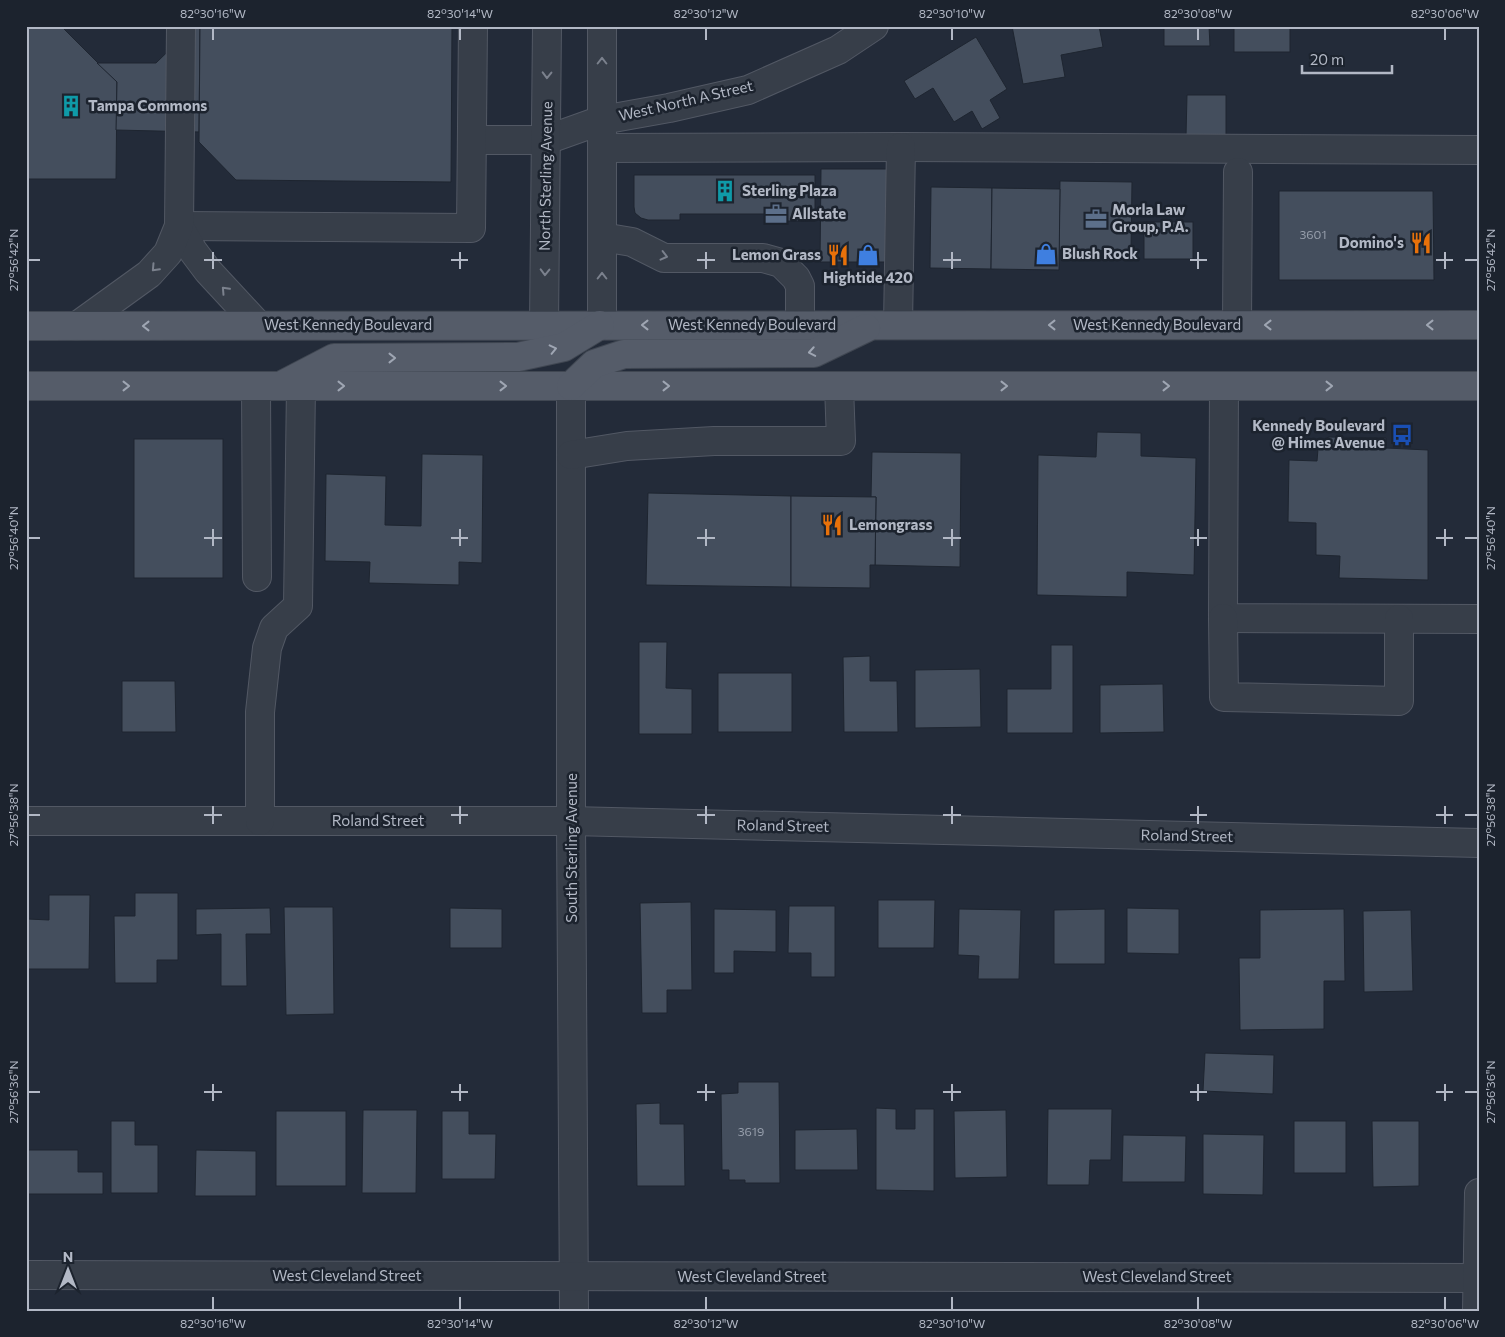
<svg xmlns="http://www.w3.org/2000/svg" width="1505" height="1337" font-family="Commissioner,sans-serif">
  <rect width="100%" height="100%" fill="#232b39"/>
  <!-- building -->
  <g fill="#444e5d" stroke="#1e2530">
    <polygon points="26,26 61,26 117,82 116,179 26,179"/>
    <polygon points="194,26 200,26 199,132 116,130 117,82 97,63 156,63"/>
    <polygon points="200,26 452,26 451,182 236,180 199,142"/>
    <rect x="666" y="26" width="48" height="2"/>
    <polygon points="1012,26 1099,26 1103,47 1061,55 1065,77 1023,84"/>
    <polygon points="1164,26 1209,26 1210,46 1164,46"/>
    <rect x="1234" y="26" width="56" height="26"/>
    <polygon points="976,37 1007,89 990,100 1000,118 982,129 972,111 954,122 933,88 915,99 904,81"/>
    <polygon points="1187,95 1226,95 1226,136 1186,136"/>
    <polygon points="821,169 887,169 887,262 820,262"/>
    <polygon points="634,175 815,175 815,221 769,221 769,214 680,214 680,220 648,220 641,218 635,213 634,207"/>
    <polygon points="1060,181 1132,182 1131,251 1059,250"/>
    <polygon points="931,187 992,188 991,269 930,268"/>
    <polygon points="992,188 1060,189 1059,270 991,269"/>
    <polygon points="1279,191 1433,191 1434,280 1279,280"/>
    <rect x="1144" y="222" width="49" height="37"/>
    <polygon points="1097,432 1141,433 1141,456 1196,458 1194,575 1127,572 1127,597 1037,595 1038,455 1096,457"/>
    <polygon points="1328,437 1386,438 1386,448 1428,450 1428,580 1339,578 1340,556 1316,555 1316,523 1288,522 1289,460 1317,461 1318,449 1328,449"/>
    <rect x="134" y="439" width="89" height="139"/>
    <polygon points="872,452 961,453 960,567 875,565 876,497 871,497"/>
    <polygon points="422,454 483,455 482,563 459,562 459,585 369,583 370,562 325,561 326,474 386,476 385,525 421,526"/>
    <polygon points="648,493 791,496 791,587 646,585"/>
    <polygon points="791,496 876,497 875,565 870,565 870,588 791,587"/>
    <polygon points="639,642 667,642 666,688 692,689 692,734 639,734"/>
    <polygon points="1051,645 1073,645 1073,733 1007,733 1007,689 1051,689"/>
    <polygon points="870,656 870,681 897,681 898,732 844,732 843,657"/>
    <polygon points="980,669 981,727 915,728 915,670"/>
    <rect x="718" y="673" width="74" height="59"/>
    <polygon points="122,681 175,681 176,732 122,732"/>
    <polygon points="1163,684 1164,732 1100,733 1100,685"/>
    <polygon points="135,893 178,893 178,960 157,960 157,983 115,983 114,916 135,916"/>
    <polygon points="49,895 90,895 89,969 27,969 28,919 49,920"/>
    <polygon points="878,900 935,900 934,948 878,948"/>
    <polygon points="691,902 692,990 667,990 667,1013 642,1013 640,903"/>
    <polygon points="789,906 835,906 835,977 811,977 811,953 788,953"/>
    <polygon points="284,907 333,907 334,1014 286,1015"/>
    <polygon points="270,908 271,934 246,934 247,986 221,986 221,934 196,935 196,909"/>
    <polygon points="450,908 502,909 502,948 450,948"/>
    <polygon points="1127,908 1179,909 1179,954 1127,953"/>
    <polygon points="714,909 776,910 776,952 734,951 734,973 714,973"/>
    <polygon points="959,909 1021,910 1019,979 978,979 979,956 958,955"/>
    <polygon points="1105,909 1105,964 1054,964 1054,910"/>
    <polygon points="1344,909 1345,981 1324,981 1324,1029 1240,1030 1239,958 1260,958 1260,910"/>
    <polygon points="1411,910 1413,991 1364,992 1363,911"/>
    <polygon points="1205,1053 1274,1055 1273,1094 1203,1091"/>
    <polygon points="738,1082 779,1082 780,1183 745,1183 745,1180 729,1180 729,1170 722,1170 721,1094 738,1093"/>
    <polygon points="660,1103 660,1124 684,1124 685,1186 637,1186 636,1104"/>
    <polygon points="876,1108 896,1109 896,1129 915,1129 915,1109 934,1109 934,1191 876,1190"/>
    <polygon points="1048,1109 1112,1109 1111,1160 1090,1160 1089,1185 1047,1185"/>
    <polygon points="363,1110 417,1110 416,1193 362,1193"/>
    <polygon points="1006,1110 1007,1177 955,1178 954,1111"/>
    <rect x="276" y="1111" width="70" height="75"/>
    <polygon points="442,1111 469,1111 469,1134 496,1134 495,1179 442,1179"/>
    <polygon points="111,1121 135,1121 135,1145 158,1145 158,1193 111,1193"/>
    <rect x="1294" y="1121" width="52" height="52"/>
    <polygon points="1372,1121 1419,1121 1419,1186 1373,1187"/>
    <polygon points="857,1129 858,1170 795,1170 795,1130"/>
    <polygon points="1203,1134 1264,1135 1263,1195 1203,1194"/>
    <polygon points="1123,1135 1186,1136 1185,1182 1122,1182"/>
    <polygon points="28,1150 78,1150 78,1172 103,1172 103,1194 28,1194"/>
    <polygon points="196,1150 256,1151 256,1196 195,1196"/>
  </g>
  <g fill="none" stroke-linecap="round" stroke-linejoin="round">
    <!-- minor casing -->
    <g stroke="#525864" stroke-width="30">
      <g id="minor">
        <polyline points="472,140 546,140 602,120 669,108 748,90 838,50 874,26"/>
        <polyline points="602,148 901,147 1479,150"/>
        <polyline points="179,226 471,228 473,26"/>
        <polyline points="179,226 193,251 208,271 258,325"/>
        <polyline points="602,237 632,242 664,258 763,258 781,263 796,278 800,286 800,325"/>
        <polyline points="544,325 547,26"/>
        <polyline points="602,325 602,26"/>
        <polyline points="898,325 901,147"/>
        <polyline points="1237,325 1238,172"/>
        <polyline points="77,326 149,274 168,253 179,226 181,26"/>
        <polyline points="256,386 257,577"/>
        <polyline points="571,386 571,821 574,1311"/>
        <polyline points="1224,386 1223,618 1479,619"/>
        <polyline points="571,455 627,446 714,441 841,441 839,386"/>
        <polyline points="1223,618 1224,697 1399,701 1399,619"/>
        <polyline points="26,821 571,821 1479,843"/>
        <polyline points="260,821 260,712 267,648 274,628 298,606 301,386"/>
        <polyline points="26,1275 1477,1278"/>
        <polyline points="1477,1311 1479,1193"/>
      </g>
    </g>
    <!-- major casing -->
    <g stroke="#404752" stroke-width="30">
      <g id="major">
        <polyline points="26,326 1479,325"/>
        <polyline points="284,384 334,358 518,357 564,347 600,325"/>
        <polyline points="26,386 1479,386"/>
        <polyline points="571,386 594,364 624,354 814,353 866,328"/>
      </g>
    </g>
    <!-- minor -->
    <use href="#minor" stroke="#373e49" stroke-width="28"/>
    <!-- major -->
    <use href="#major" stroke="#555c69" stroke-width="28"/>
  </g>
  <!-- one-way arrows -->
  <defs><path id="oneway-chevron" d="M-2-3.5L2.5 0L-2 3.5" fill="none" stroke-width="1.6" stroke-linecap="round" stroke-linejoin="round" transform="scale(1.25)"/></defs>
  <g stroke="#7b818d">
    <use href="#oneway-chevron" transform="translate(602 61) rotate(-90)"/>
    <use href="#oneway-chevron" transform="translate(547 75) rotate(91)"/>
    <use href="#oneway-chevron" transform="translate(664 256) rotate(14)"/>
    <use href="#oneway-chevron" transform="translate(155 268) rotate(133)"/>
    <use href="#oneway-chevron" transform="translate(545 272) rotate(91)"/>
    <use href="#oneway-chevron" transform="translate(602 276) rotate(-90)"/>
    <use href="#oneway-chevron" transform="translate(225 290) rotate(-133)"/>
  </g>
  <g stroke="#9fa6b3">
    <use href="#oneway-chevron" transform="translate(645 325) rotate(-180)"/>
    <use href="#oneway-chevron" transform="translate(1052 325) rotate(180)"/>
    <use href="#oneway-chevron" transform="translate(1268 325) rotate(180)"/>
    <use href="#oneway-chevron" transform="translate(1430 325) rotate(180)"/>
    <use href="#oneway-chevron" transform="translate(146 326) rotate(180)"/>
    <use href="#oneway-chevron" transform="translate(553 349) rotate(-13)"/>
    <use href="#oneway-chevron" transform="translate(812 352) rotate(170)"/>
    <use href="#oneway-chevron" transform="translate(392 358)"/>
    <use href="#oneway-chevron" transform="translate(126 386)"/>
    <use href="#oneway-chevron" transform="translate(341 386)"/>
    <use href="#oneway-chevron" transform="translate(503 386)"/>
    <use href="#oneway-chevron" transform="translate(666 386)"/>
    <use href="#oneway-chevron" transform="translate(1004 386)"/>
    <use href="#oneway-chevron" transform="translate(1166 386)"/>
    <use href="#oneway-chevron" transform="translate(1329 386)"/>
  </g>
  <!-- ticks -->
  <path fill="none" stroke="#b2b8c5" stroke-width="2" d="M213,28V40M460,28V40M706,28V40M952,28V40M1198,28V40M1445,28V40M213,252V269M460,252V269M706,252V269M952,252V269M1198,252V269M1445,252V269M28,260H40M204,260H222M451,260H468M697,260H715M943,260H961M1190,260H1207M1436,260H1453M1465,260H1478M213,529V546M460,529V546M706,529V546M952,529V546M1198,529V546M1445,529V546M28,538H40M204,538H222M451,538H468M697,538H715M943,538H961M1190,538H1207M1436,538H1453M1465,538H1478M213,806V824M460,806V824M706,806V824M952,806V824M1198,806V824M1445,806V824M28,815H40M204,815H222M451,815H468M697,815H715M943,815H961M1190,815H1207M1436,815H1453M1465,815H1478M213,1084V1101M460,1084V1101M706,1084V1101M952,1084V1101M1198,1084V1101M1445,1084V1101M28,1092H40M204,1092H222M451,1092H468M697,1092H715M943,1092H961M1190,1092H1207M1436,1092H1453M1465,1092H1478M213,1297V1310M460,1297V1310M706,1297V1310M952,1297V1310M1198,1297V1310M1445,1297V1310"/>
  <!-- icons -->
  <defs>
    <g id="building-bare" transform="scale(1.725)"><path d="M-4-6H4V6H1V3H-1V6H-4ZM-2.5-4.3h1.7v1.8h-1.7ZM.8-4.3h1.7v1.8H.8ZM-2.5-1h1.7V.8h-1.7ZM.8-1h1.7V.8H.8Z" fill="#0f9aa8" stroke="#1c232e" stroke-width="2.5" paint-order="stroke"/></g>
    <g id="office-bare" transform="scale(1.725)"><path d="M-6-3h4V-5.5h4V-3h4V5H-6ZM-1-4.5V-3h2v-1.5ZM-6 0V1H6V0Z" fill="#5c6f8a" stroke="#1c232e" stroke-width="2.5" paint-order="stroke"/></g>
    <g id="restaurant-bare" transform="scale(1.725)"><path d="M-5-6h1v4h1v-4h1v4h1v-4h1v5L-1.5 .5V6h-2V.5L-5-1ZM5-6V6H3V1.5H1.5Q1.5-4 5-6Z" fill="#e8710a" stroke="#1c232e" stroke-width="2.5" paint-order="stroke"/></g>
    <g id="shop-bare" transform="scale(1.725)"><path d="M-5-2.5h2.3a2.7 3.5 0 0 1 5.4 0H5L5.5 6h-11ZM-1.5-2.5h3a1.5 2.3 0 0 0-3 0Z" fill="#3f7fe0" stroke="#1c232e" stroke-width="2.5" paint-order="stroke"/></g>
    <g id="bus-bare" transform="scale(1.725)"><path d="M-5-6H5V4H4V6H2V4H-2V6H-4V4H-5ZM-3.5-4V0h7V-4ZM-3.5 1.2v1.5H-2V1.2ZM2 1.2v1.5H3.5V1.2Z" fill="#1a4fb4" stroke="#1c232e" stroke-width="2.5" paint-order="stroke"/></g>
  </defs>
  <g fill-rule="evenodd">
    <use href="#building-bare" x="71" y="106"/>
    <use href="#building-bare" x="725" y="191"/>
    <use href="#office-bare" x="776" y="214"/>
    <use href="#office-bare" x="1096" y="219"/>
    <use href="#restaurant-bare" x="1421" y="243"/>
    <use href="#shop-bare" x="1046" y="254"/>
    <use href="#restaurant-bare" x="838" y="255"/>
    <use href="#shop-bare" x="868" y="255"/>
    <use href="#bus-bare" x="1402" y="435"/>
    <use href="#restaurant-bare" x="832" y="525"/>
  </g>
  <g text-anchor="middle" stroke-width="5" stroke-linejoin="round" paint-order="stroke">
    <!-- number labels -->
    <g font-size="12" fill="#969eab">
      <text x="1313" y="239">3601</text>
      <text x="751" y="1136">3619</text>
    </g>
    <!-- street labels -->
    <g font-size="15" fill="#b2b8c5" stroke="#1c232e">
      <text transform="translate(686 101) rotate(-13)" y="5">West North A Street</text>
      <text transform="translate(546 176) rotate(-89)" y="5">North Sterling Avenue</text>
      <text x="348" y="330">West Kennedy Boulevard</text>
      <text x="752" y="330">West Kennedy Boulevard</text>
      <text x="1157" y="330">West Kennedy Boulevard</text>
      <text x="378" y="826">Roland Street</text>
      <text transform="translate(783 826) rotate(1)" y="5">Roland Street</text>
      <text transform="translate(1187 836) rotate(1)" y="5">Roland Street</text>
      <text transform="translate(572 848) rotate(-90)" y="5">South Sterling Avenue</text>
      <text x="347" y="1281">West Cleveland Street</text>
      <text x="752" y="1282">West Cleveland Street</text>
      <text x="1157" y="1282">West Cleveland Street</text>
    </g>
    <!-- poi labels -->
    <g font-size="15" font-weight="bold" fill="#b2b8c5" stroke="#1c232e" text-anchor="start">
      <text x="88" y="111">Tampa Commons</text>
      <text x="742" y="196">Sterling Plaza</text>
      <text x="1112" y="215">Morla Law<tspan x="1112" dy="17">Group, P.A.</tspan></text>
      <text x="792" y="219">Allstate</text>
      <text x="1404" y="248" text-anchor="end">Domino's</text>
      <text x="1062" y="259">Blush Rock</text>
      <text x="821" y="260" text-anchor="end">Lemon Grass</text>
      <text x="868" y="283" text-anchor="middle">Hightide 420</text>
      <text x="1385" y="431" text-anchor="end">Kennedy Boulevard<tspan x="1385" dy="17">@ Himes Avenue</tspan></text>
      <text x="849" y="530">Lemongrass</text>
    </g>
  </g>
  <!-- border -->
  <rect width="1505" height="1337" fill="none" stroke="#1c232e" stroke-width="55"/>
  <!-- north arrow -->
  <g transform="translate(68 1270)" stroke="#1c232e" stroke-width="4" paint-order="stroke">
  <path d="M0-4L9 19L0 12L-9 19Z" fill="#b2b8c5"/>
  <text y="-8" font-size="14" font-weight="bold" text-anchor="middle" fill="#b2b8c5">N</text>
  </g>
  <!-- scale -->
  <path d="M1302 65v8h90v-8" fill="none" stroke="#b2b8c5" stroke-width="2.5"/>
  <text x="1310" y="65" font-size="15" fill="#b2b8c5" stroke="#1c232e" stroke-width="4" paint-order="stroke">20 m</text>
  <rect x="28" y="28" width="1450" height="1282" fill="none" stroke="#b2b8c5" stroke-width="2"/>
  <g font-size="12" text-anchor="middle" fill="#b2b8c5">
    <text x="213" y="18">82°30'16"W</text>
    <text x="460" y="18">82°30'14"W</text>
    <text x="706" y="18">82°30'12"W</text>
    <text x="952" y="18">82°30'10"W</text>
    <text x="1198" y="18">82°30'08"W</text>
    <text x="1445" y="18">82°30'06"W</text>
    <text transform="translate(14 260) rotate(-90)" y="4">27°56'42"N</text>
    <text transform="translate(1491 260) rotate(-90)" y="4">27°56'42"N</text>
    <text transform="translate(14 538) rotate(-90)" y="4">27°56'40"N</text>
    <text transform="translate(1491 538) rotate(-90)" y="4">27°56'40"N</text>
    <text transform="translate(14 815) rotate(-90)" y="4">27°56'38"N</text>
    <text transform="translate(1491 815) rotate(-90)" y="4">27°56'38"N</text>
    <text transform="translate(14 1092) rotate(-90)" y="4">27°56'36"N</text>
    <text transform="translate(1491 1092) rotate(-90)" y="4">27°56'36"N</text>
    <text x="213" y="1328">82°30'16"W</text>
    <text x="460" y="1328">82°30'14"W</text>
    <text x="706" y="1328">82°30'12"W</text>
    <text x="952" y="1328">82°30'10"W</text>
    <text x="1198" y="1328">82°30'08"W</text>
    <text x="1445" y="1328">82°30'06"W</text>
  </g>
</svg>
